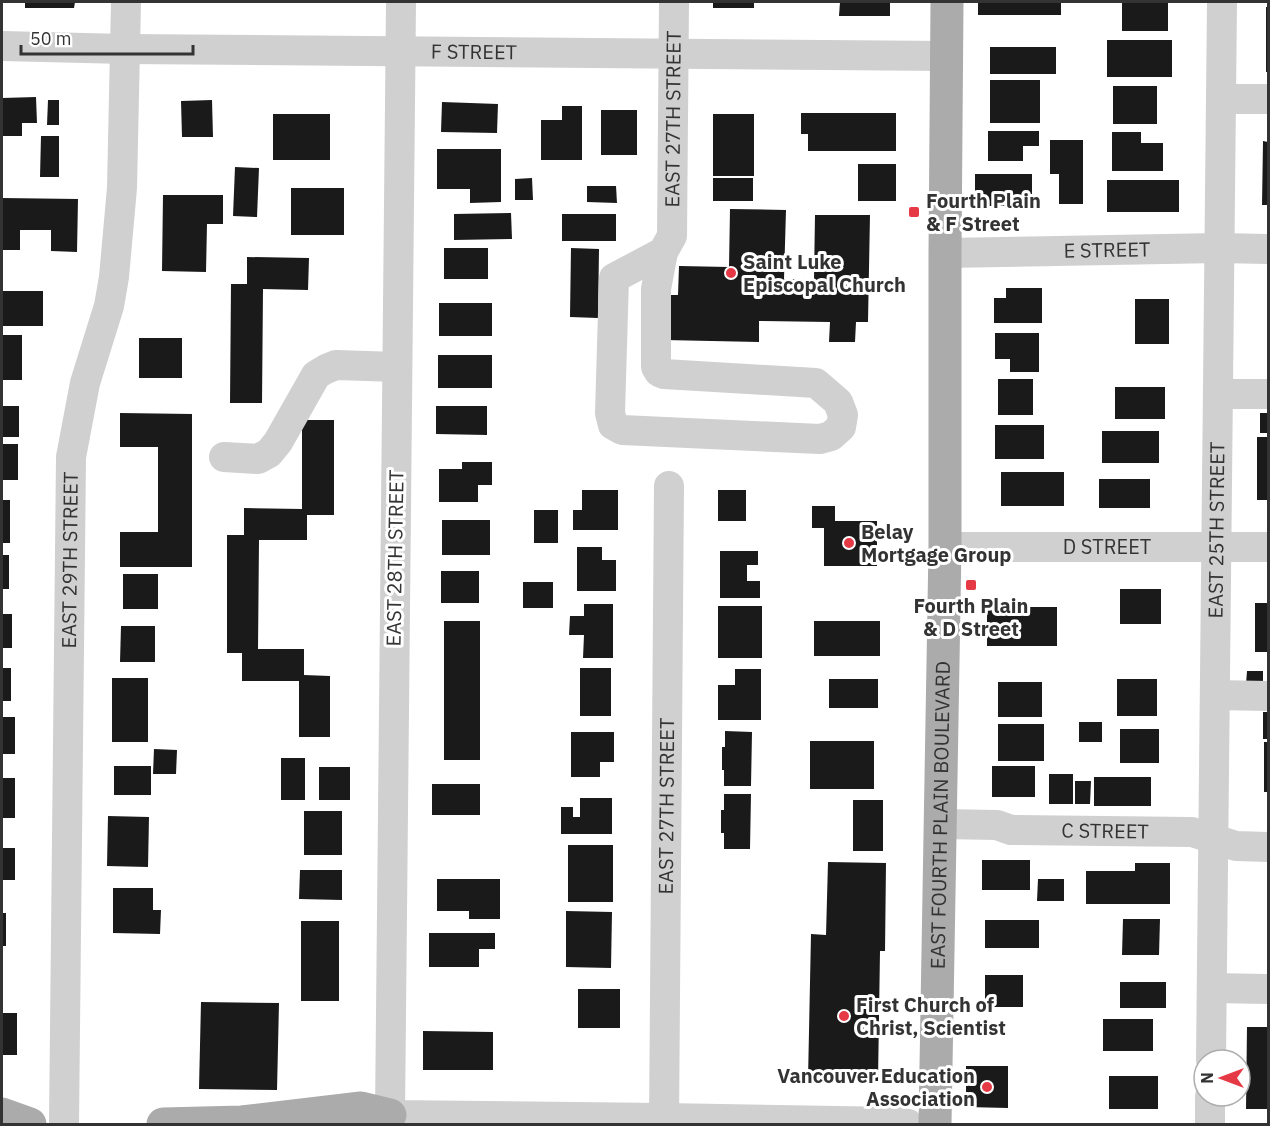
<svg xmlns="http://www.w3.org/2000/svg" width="1270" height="1126" font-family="'IBM Plex Sans',sans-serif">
  <rect width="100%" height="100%" fill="#fff"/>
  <!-- building -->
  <g fill="#1a1a1a">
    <polygon points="25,2 75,2 74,8 25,8"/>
    <rect x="713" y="2" width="41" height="6"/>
    <polygon points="840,2 890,2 890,16 839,16"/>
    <rect x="978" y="2" width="83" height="13"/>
    <rect x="1122" y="2" width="46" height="29"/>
    <rect x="1266" y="7" width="2" height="65"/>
    <rect x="1107" y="40" width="65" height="37"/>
    <rect x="990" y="47" width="66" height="27"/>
    <rect x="990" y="80" width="50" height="43"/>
    <rect x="1113" y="86" width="44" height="38"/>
    <polygon points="36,97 37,123 22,123 22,136 2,136 2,98"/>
    <polygon points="48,100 59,100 59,125 47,125"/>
    <polygon points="212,100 213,137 182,137 181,101"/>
    <polygon points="442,102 498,104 497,133 441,132"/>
    <polygon points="562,106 582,106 582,160 541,160 541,120 562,120"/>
    <rect x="601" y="110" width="36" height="45"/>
    <polygon points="801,113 896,113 896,151 808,151 808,134 801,134"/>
    <rect x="273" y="114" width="57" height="46"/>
    <rect x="713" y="114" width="41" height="62"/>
    <polygon points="988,131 1039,131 1039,146 1023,146 1023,161 988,161"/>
    <polygon points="1112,132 1141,132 1141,143 1163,143 1163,171 1112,171"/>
    <polygon points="41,136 59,136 59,177 40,177"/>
    <polygon points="1050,140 1083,140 1083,204 1059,204 1059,174 1050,174"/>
    <polygon points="1263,141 1268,142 1268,205 1262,205"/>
    <polygon points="437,149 501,149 501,202 470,203 470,189 437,189"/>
    <rect x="858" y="164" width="38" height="37"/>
    <polygon points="235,167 259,168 257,217 233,216"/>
    <rect x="975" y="174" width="57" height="32"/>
    <polygon points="532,178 533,200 515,200 515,179"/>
    <rect x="713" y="178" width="40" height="23"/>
    <rect x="1107" y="180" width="72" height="32"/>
    <polygon points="587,186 616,186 617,203 587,202"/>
    <rect x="291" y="188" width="53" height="47"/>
    <polygon points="163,195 223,195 223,224 207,224 206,272 162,271"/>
    <polygon points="2,198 78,199 77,252 51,251 51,230 20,230 20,250 2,250"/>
    <polygon points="730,209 786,210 784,279 814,279 815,215 870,215 868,322 856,322 855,342 829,342 830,322 759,321 759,342 664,340 665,295 678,295 679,266 729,267"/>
    <polygon points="511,213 512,239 454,240 454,214"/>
    <rect x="562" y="214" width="54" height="27"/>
    <rect x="444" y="248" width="44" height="31"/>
    <polygon points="571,248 599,249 598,318 570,317"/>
    <polygon points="247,257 309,258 308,290 263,289 262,403 230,403 231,284 247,284"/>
    <polygon points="1006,288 1042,288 1042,323 994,323 994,298 1006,298"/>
    <rect x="3" y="291" width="40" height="35"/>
    <rect x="1135" y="299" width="34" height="45"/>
    <rect x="439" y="303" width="53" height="33"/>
    <polygon points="995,333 1039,333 1039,372 1010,372 1010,359 995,359"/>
    <rect x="2" y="335" width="20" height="45"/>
    <rect x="139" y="338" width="43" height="40"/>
    <rect x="438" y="355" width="54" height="33"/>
    <rect x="998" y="379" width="35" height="36"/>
    <rect x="1115" y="387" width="50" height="32"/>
    <rect x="2" y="406" width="17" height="31"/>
    <polygon points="436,406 487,406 487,435 436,434"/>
    <polygon points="120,413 192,414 192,567 120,567 120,532 158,532 158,447 120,447"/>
    <rect x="1260" y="413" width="8" height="20"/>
    <polygon points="302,420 334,420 334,515 307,515 307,540 259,540 258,649 304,649 304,675 330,676 330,737 299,737 299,681 242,681 242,653 227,653 227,535 244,535 244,508 302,509"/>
    <rect x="995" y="425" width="49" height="34"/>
    <rect x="1102" y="431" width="57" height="32"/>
    <rect x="1257" y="437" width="11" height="63"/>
    <rect x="2" y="444" width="16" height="36"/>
    <polygon points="462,462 492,462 492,485 478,485 478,502 439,502 439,469 462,469"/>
    <rect x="1001" y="472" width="63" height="34"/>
    <rect x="1099" y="479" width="51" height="29"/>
    <polygon points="582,490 618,490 618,530 573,530 573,510 582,510"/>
    <rect x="718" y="490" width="28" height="31"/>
    <rect x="2" y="500" width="8" height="43"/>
    <polygon points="812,506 835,506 835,521 877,521 877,566 824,566 824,528 812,528"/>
    <rect x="534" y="510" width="24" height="33"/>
    <rect x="442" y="520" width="48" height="35"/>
    <polygon points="577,547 602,547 602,560 616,560 616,591 577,591"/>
    <polygon points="720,551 758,551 758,565 747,565 747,581 760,581 760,598 720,598"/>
    <rect x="2" y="555" width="7" height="34"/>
    <rect x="441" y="571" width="38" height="32"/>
    <rect x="123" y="574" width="35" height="35"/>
    <rect x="523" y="582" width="30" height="26"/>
    <rect x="1120" y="589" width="41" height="35"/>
    <rect x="1255" y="603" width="13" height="49"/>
    <polygon points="584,604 613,604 613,658 583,658 584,635 569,635 570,616 584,616"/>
    <rect x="718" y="606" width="44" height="52"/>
    <rect x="987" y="607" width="70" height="39"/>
    <rect x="2" y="614" width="10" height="34"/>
    <rect x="444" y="621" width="36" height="139"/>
    <rect x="814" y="621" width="66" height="35"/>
    <polygon points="121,626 155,626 155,662 120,662"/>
    <rect x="2" y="668" width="9" height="33"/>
    <rect x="580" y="668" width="31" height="48"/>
    <polygon points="735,669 761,669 761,720 718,720 718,685 735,685"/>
    <polygon points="1247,671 1263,671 1263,685 1246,684"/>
    <rect x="112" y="678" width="36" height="64"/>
    <rect x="829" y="679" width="49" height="29"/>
    <rect x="1117" y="679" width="40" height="37"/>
    <rect x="998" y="682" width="44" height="35"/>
    <rect x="1263" y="712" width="5" height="27"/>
    <rect x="2" y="717" width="13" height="37"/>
    <rect x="1079" y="722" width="23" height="20"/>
    <rect x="998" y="724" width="46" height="37"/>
    <rect x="1120" y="729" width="39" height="34"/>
    <polygon points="725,731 752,732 751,786 724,786 724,770 722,770 722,747 725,747"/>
    <polygon points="571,732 614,732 614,762 600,762 600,777 571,777"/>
    <rect x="810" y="741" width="64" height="48"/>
    <rect x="1264" y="742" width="4" height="50"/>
    <polygon points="154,749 177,750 176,774 153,774"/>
    <rect x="281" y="758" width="24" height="42"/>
    <rect x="114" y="766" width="37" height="29"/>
    <rect x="992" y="766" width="43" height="31"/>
    <rect x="319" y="767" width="31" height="33"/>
    <rect x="1049" y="774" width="24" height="30"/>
    <rect x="1094" y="777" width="57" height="29"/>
    <rect x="2" y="778" width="13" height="40"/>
    <polygon points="1075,781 1091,781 1090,804 1075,804"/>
    <rect x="432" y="784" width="48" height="31"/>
    <polygon points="724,794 751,794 750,849 724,849 724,833 721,833 721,810 724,810"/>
    <polygon points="580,798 612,798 612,834 561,834 561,807 573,807 573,817 580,817"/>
    <rect x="853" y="800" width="30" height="51"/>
    <rect x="304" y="811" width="38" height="44"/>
    <polygon points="108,816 149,817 148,867 107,866"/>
    <rect x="568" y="845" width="45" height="57"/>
    <rect x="2" y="848" width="13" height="32"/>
    <rect x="982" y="860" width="48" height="30"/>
    <polygon points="828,862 886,863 885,951 880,951 878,1081 808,1080 811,934 826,935"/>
    <polygon points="1135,863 1170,863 1170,904 1086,904 1086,871 1135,871"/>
    <polygon points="300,870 342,870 342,900 299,899"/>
    <polygon points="437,879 500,879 500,919 469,919 469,911 437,911"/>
    <polygon points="1038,879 1064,879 1064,901 1037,901"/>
    <polygon points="113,888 153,888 153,910 161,910 160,934 113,933"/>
    <polygon points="566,911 612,912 611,968 566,967"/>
    <rect x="2" y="913" width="4" height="33"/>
    <polygon points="1123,919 1160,919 1159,955 1122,955"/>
    <rect x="985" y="920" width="54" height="28"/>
    <rect x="301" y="921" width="38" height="80"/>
    <polygon points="429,933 495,933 495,949 479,949 479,967 429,967"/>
    <rect x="985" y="975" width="38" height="32"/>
    <rect x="1120" y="982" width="46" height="26"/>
    <rect x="578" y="989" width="42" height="39"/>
    <polygon points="201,1002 279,1003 277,1090 199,1089"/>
    <rect x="2" y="1013" width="15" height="42"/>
    <rect x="1103" y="1019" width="50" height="32"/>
    <polygon points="1247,1027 1268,1027 1268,1109 1246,1109"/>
    <polygon points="423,1031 493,1032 493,1070 423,1070"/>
    <polygon points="966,1066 1008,1066 1008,1108 966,1107"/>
    <rect x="1109" y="1076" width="49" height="33"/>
  </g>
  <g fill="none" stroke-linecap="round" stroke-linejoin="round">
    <!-- minor -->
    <g stroke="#d0d0d0" stroke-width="30">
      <polyline points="401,2 390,1115 664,1118 899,1122 908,1124"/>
      <path id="s1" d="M2,46L125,49L947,56"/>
      <polyline points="1221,99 1268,99"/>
      <path id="s2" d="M663,252L614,278L610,413L613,425L622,430L820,439L831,436L841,427L843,415L838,402L816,383L664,374L659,372L656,367V289L663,252L672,236L674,2"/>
      <path id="s3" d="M945,253L1219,248L1268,249"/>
      <polyline points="1218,394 1268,394"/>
      <polyline points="224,457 258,459 269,453 278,442 316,375 326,369 336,365 397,367"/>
      <path id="s4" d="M945,547H1268"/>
      <polyline points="1215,695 1268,696"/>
      <path id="s5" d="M941,824L997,825L1011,830L1192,832L1236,846L1268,847"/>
      <polyline points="1212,988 1268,989"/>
      <path id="s6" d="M1211,1060L1222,2"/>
      <path id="s7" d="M64,1124L71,457L85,383L109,306L114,277L122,188L126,2"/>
      <path id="s8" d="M664,1124L669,486"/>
      <polyline points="1210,1124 1210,1096"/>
    </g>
    <!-- major -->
    <g stroke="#ababab" stroke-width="33">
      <polyline points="2,1114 30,1124"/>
      <polyline points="163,1124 242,1122 361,1108 390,1115 381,1124"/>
      <path id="s9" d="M935,1124L945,547V253L947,2"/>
    </g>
  </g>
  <!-- markers -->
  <g fill="#e63946" stroke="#fff" stroke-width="2">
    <rect x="908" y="206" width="12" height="12" rx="3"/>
    <circle cx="731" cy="273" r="6"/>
    <circle cx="849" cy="543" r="6"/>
    <rect x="965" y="579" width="12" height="12" rx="3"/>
    <circle cx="844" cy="1016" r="6"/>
    <circle cx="987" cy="1087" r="6"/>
  </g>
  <g text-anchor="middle" stroke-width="6" stroke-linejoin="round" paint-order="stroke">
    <!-- street labels -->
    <g font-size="20" fill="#333" stroke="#fff">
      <text dy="7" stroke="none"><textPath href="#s1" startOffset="472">F STREET</textPath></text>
      <text dy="7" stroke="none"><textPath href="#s2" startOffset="906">EAST 27TH STREET</textPath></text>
      <text dy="7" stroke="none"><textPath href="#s3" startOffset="162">E STREET</textPath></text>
      <text dy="7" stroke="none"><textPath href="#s6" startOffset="530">EAST 25TH STREET</textPath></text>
      <text dy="7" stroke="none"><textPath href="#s4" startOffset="162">D STREET</textPath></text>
      <text transform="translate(395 558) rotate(-89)" y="7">EAST 28TH STREET</text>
      <text dy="7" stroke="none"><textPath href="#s7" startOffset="564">EAST 29TH STREET</textPath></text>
      <text dy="7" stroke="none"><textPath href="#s8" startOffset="318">EAST 27TH STREET</textPath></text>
      <text dy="7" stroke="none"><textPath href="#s9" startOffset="309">EAST FOURTH PLAIN BOULEVARD</textPath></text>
      <text dy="7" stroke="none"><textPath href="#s5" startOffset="165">C STREET</textPath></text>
    </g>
    <!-- poi labels -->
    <g font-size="20" font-weight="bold" fill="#333" stroke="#fff" text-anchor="start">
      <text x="926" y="208">Fourth Plain<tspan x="926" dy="23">&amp; F Street</tspan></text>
      <text x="743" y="269">Saint Luke<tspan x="743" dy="23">Episcopal Church</tspan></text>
      <text x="861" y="539">Belay<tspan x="861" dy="23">Mortgage Group</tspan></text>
      <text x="971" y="613" text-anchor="middle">Fourth Plain<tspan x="971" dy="23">&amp; D Street</tspan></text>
      <text x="856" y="1012">First Church of<tspan x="856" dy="23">Christ, Scientist</tspan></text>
      <text x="975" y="1083" text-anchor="end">Vancouver Education<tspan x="975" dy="23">Association</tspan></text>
    </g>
  </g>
  <!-- border -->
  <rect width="1270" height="1126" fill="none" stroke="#333333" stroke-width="6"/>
  <!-- north arrow -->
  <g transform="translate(1222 1078) rotate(270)"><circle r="28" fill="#ffffff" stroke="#adadad" stroke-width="1.5"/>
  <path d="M0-4.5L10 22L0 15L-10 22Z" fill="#e63946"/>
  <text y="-9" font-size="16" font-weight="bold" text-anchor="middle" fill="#333333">N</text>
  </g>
  <!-- scale -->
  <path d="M21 45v9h172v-9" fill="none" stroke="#333333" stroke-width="3"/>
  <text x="30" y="45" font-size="18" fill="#333333" stroke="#ffffff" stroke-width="4.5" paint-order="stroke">50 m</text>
</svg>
